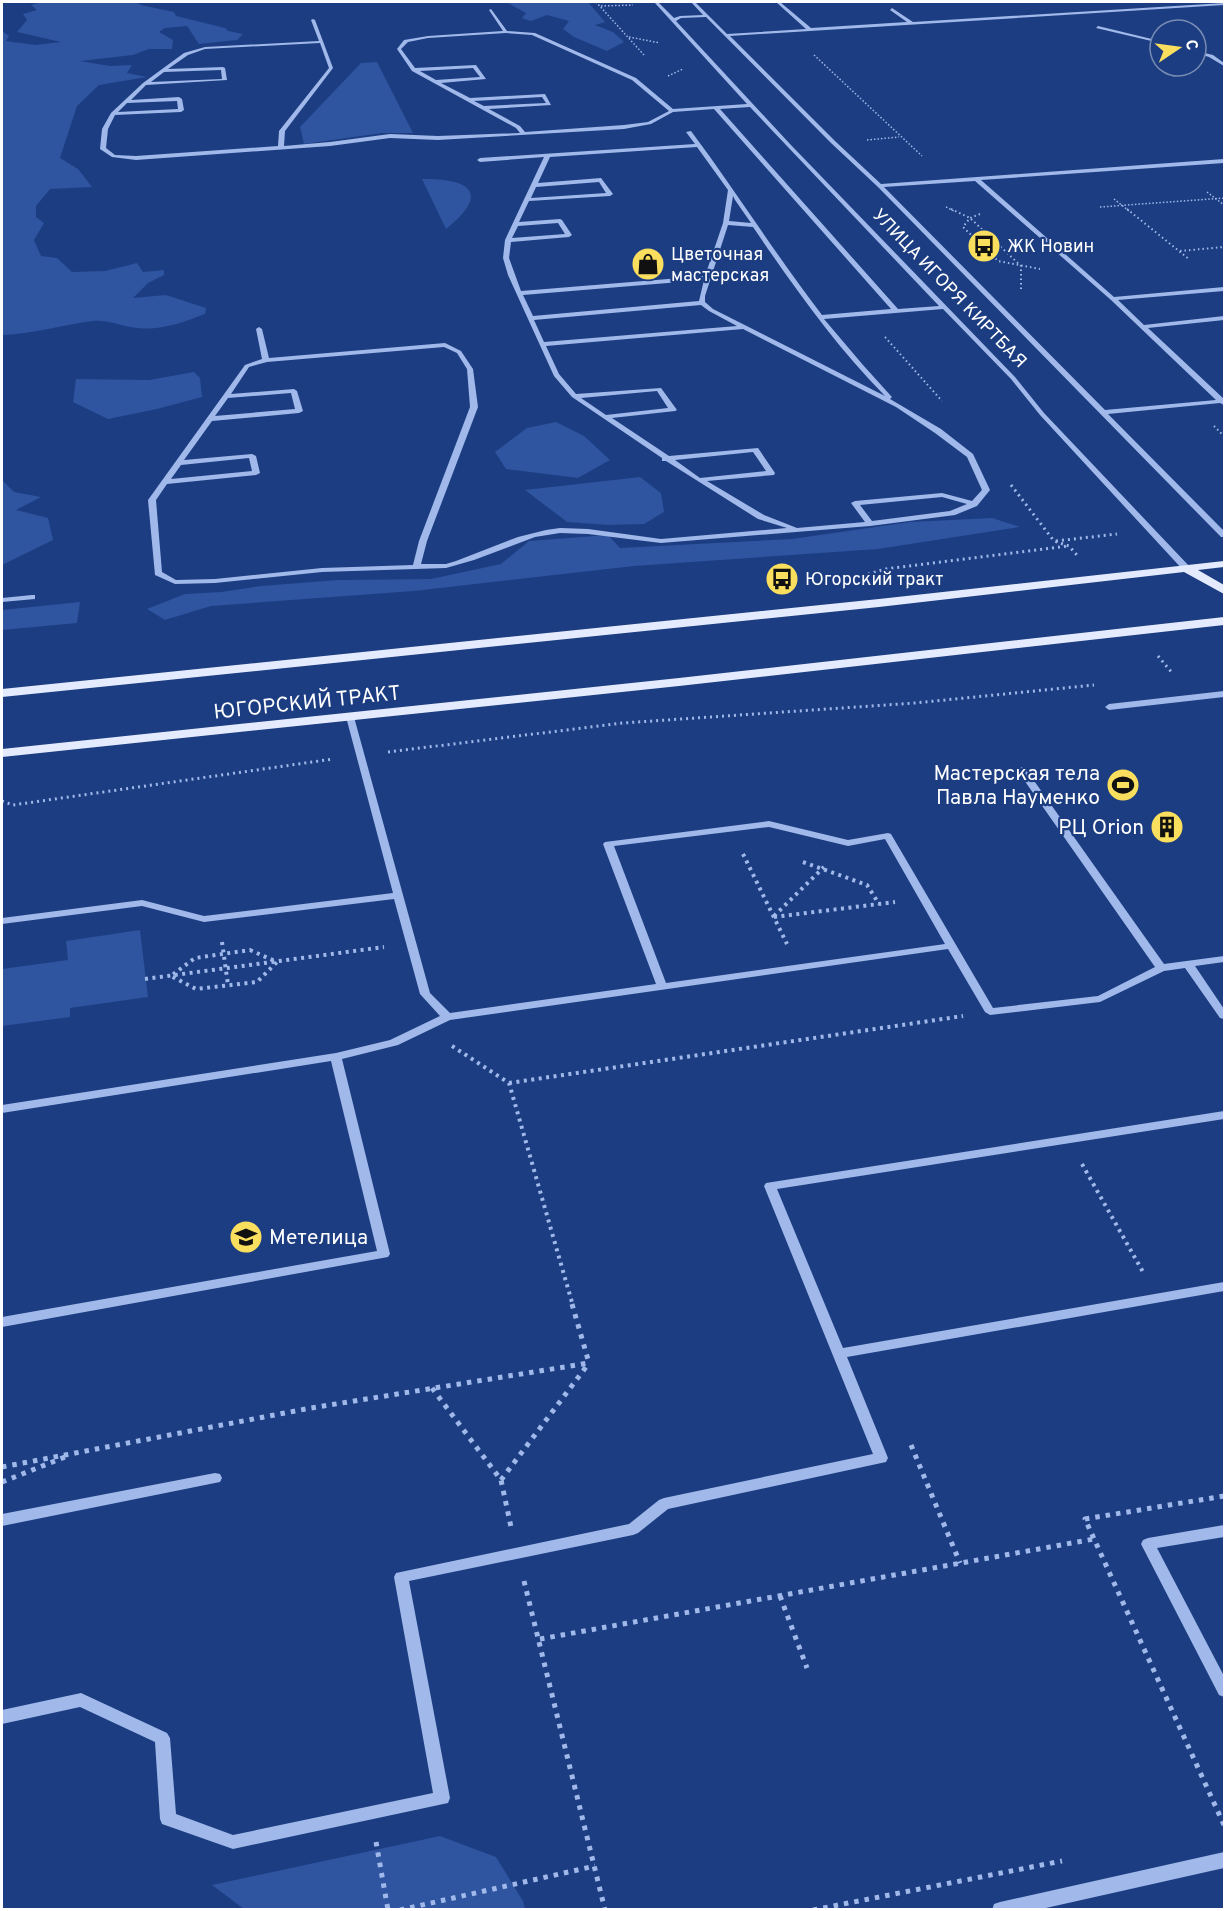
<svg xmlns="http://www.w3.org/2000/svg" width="1226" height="1911" font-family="Overpass,sans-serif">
  <rect width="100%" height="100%" fill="#1c3d81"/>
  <!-- green -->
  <g fill="#2f54a0">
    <path d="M41,2H136L141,5L174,12L176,16L225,28L228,31L243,34L237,40L199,44L187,26L165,28L159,32L173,40L172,49H149L133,55L80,61L110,66L132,65L127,73L147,77L99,85L77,106L60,158L78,169L92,187L50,189L36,206V217L44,223L34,240L41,256L57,258L72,272L105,271L137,263L143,272L164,270V275L148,283L133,298L166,295L206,308L205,314C184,322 160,331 138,328C122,327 108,319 92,321C62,325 32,334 2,335V31L9,36L6,41L35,45L61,42L17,32L27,20L23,14L37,10L31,5Z"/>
    <polygon points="506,2 588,2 605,22 595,25 613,32 624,42 607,51 574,37 563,29 569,21 547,15 531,21 522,18 526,13"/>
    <polygon points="377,62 413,133 382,133 304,144 300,127 361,63"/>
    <path d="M422,179C470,178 491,193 446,229Z"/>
    <polygon points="194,372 200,378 202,397 157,409 108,419 73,402 76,379 149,380"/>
    <polygon points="556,422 584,436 610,460 578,478 506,469 495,452 527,428"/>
    <polygon points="640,477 661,493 664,512 644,524 608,525 567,522 525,490"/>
    <polygon points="2,480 14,492 41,497 16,510 48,518 53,540 2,565"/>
    <polygon points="992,518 1020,527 878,549 634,566 414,591 211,606 165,620 147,609 185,594 221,592 261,586 338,580 431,579 501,564 529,541 608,535 620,548 792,539 910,522"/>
    <polygon points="80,602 77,623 2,630 2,610"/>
    <polygon points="140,930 148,997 70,1008 70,1017 2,1026 2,969 68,960 66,941"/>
    <polygon points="440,1836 496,1857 523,1901 525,1909 244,1909 212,1885"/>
  </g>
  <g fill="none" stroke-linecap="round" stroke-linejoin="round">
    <!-- path-far4 -->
    <g stroke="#a0b9ea" stroke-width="1.5" stroke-dasharray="1.5 2" stroke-linecap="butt">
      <polyline points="596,2 644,55"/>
      <polyline points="601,6 633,5"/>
      <polyline points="629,37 660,43"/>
      <polyline points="814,55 922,156"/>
      <polyline points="668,76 683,69"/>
      <polyline points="867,140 899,137"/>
      <polyline points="1207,192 1224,205"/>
      <polyline points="1114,199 1129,211"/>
      <polyline points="946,207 954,211"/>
      <polyline points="1100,207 1224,198"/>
    </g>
    <!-- path-far3 -->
    <g stroke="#a0b9ea" stroke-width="2" stroke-dasharray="1.5 3" stroke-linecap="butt">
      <polyline points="951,209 970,218 1021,266 1021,292"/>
      <polyline points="1127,209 1190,260"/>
      <polyline points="980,214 970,218 963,227 998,261 1040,269"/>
      <polyline points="1180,251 1224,247"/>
      <polyline points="885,337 942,401"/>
      <polyline points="1214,426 1224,436"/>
    </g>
    <!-- path-far2 -->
    <g stroke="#a0b9ea" stroke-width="3" stroke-dasharray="2 4" stroke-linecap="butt">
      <polyline points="1011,485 1054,541 1069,546 1077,555"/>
      <polyline points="1056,541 1117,534"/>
      <polyline points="868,574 886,569 1068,546"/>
      <polyline points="1158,656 1173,674"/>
      <polyline points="388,752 623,723 915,703 1094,685"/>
      <polyline points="2,801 13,805 333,759"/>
    </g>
    <!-- path-far1 -->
    <g stroke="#a0b9ea" stroke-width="4" stroke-dasharray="3 4.5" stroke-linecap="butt">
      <polyline points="743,854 787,944"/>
      <polyline points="803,862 867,885 879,904"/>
      <polyline points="774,916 824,867"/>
      <polyline points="774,917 895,902"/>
      <polyline points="222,942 228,985"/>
      <polygon points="250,950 277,962 257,982 196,989 171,976 195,958"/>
      <polyline points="145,979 384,947"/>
      <polyline points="452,1046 509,1083 573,1306"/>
      <polyline points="509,1083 963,1016"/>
      <polyline points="1082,1164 1143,1272"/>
    </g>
    <!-- path -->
    <g stroke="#a0b9ea" stroke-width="5" stroke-dasharray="4.5 6" stroke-linecap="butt">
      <polyline points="572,1304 589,1363"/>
      <polyline points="432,1388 501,1480 511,1527"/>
      <polyline points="911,1445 960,1563"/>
      <polyline points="2,1467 311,1408 589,1363"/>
      <polyline points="501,1480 589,1363"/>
      <polyline points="2,1482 70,1455"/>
      <polyline points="1224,1496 1085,1519 1224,1825"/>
      <polyline points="524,1581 605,1910"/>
      <polyline points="780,1596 807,1668"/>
      <polyline points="540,1639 1094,1539"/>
      <polyline points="376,1842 388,1910"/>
      <polyline points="400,1910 595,1866"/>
      <polyline points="813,1910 1062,1861"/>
    </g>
    <!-- minor -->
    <g fill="#a0b9ea" fill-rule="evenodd">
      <path d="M654,2H658L674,18L680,16L703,15L691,2H695L727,34L806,29L776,2H780L811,28L907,22L890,10L892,8L913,22L1224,3V5L730,36L835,141L881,184L1224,159V163L981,180L1114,297L1224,287V291L1118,300L1144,325L1224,316V320L1148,328L1224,399V405L1220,403L1108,414L1224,531V537H1221L878,187L831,143L706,17L681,18L676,21L790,144L1015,377L1044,413L1190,567V571H1184L1040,415L1011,379L943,309L824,319L863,365L891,396L892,397L890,399L941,429L973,454L990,490L977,506L955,515L870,526L661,543L588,534L560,533L535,537L474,560L446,568L322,572L215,583L175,584L155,575L148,500L245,365L262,359L256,329L259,327L262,329L269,358L445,343L461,351L473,369L478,407L427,541L421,564H446L456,561L518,537L546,530L560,528L588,529L661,539L787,528L758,519L666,461H662V458L572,397L554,376L508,275L503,258L505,240L544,157L480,162L477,160L480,158L695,144L686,132L691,131C736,191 775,254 822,315L891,309L714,109L673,112L651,124L624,129L438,140L390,138L330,146L136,160L112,157L100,149L102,129L111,113L143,83L184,53L205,47L319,41L311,20L313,19L315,20L333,68L285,131L284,146L330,142L390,134L438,136L520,133L516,128L412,71L397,49L404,40L428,36L503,31L489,10L491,9L507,31L535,33L636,78L673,109L747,104ZM506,33L532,35L632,80L669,111L648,122L624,125L525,132L520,126L489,109L551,105L545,94L470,98L441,83L486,79L476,65L415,68L401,49L408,42L428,38ZM320,43L329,68L279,131L278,146L136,156L115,155L106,148L108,129L115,115L181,112L184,110L182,99L179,97L131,100L146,85L227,80L225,68L223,67L168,69L188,55L205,49ZM473,68L480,77L436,80L420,71ZM221,70L222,79L151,82L164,72ZM542,97L546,103L484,106L474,101ZM177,101L178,109L118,112L127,103ZM750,107L939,306L898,309L720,109ZM697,147L728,190L723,223L705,276L521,291L509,258L511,242L569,237L572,235L562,220L560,219L519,222L529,201L610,196L613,194L601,178L538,183L550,157ZM975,181L1111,300L1216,400L1105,410L884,187ZM599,182L606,193L531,198L536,187ZM733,196L735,200L751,223L729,221ZM558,223L565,234L512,238L518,226ZM728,225L753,227C794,287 834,344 885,396L713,309L705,302V296ZM704,280L699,301L533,316L523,295ZM701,305L709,311L737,326L544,342L534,320ZM743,329L896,407L935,433L967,457L982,490L972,501L942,493L855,501L851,503L865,522L797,528L764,515L707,481L774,475L775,473L758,448L669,456L612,418L675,411L677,410L661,388L576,394L559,374L546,346ZM444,347L457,353L467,369L470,407L419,541L413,565L322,568L215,579L176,580L162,572L156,500L167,484L256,475L260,473L256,456L252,454L184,460L212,421L299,413L303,411L297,391L294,389L231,394L249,367L267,362ZM657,391L668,408L606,415L581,398ZM291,393L295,409L215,416L228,398ZM753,452L766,471L700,478L675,460ZM249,458L252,471L171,479L181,465ZM942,497L967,504L950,511L872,521L860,505Z"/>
      <polygon points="1098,26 1160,41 1160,43 1096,28"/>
      <polygon points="1196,51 1213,55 1224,63 1224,66 1209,57 1196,53"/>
      <polygon points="32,595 35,595 35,599 2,602 2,598"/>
      <polygon points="1224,691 1224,697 1109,710 1105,707 1109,704"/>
      <path d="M350,714L354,717L430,993L450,1013L656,984L603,844L605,842L769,821L848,840L888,833L891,834L993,1008L1098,996L1155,967L1017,770L1022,767L1025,768L1164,964L1224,956V962L1195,966L1224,1009V1019L1220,1018L1185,968L1164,971L1100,1002L990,1015L985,1012L948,949L450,1020L398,1045L342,1059L390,1254L388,1257L2,1327V1317L377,1251L331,1061L2,1113V1105L336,1053L390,1040L440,1016L420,994L394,899L204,922L142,906L2,924V918L142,900L204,916L393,893L346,717ZM769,827L848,846L885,839L945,944L666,983L614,846Z"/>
      <polygon points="1224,1111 1224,1119 777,1189 843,1348 1224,1282 1224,1291 847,1357 888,1458 886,1462 668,1509 638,1533 633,1535 409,1581 450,1798 448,1803 233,1849 162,1824 160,1819 155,1742 80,1707 2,1724 2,1710 81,1693 167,1733 170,1738 176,1814 233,1835 433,1793 394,1577 396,1573 629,1524 659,1500 664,1498 873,1454 764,1186 766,1183"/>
      <polygon points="215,1473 220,1474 222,1478 220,1482 215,1483 2,1526 2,1514"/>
      <polygon points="1224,1525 1224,1537 1157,1548 1224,1676 1224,1697 1219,1695 1141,1544 1143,1540 1148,1538"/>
      <polygon points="1224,1852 1224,1868 1037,1910 992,1910 994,1904 1000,1902"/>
    </g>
    <!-- major -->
    <g fill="#e4ebfe" fill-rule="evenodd">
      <polygon points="1224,561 1224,567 1198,570 1224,585 1224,594 1184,572 879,607 2,697 2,689 879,599"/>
      <polygon points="1224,617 1224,625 679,686 2,757 2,749 679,678"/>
    </g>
  </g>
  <!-- icons -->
  <defs>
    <g id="bus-disc" transform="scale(1.725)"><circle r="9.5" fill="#fadf5e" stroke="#1c3d81"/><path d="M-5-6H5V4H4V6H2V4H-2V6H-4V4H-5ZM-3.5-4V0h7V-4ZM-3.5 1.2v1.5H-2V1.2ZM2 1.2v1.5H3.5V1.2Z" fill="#111"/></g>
    <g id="shop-disc" transform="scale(1.725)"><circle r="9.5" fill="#fadf5e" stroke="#1c3d81"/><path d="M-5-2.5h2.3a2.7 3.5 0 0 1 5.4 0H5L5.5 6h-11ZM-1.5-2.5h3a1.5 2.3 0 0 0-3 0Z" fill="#111"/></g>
    <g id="stadium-disc" transform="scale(1.725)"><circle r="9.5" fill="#fadf5e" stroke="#1c3d81"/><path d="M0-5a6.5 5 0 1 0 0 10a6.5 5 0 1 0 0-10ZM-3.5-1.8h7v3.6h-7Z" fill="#111"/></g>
    <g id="building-disc" transform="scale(1.725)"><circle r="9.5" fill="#fadf5e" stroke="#1c3d81"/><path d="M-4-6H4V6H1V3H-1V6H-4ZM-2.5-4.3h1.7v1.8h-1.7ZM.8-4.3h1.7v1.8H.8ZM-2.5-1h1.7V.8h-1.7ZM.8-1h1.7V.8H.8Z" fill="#111"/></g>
    <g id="school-disc" transform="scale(1.725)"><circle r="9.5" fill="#fadf5e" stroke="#1c3d81"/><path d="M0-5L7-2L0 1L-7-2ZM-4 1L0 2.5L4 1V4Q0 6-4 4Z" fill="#111"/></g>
  </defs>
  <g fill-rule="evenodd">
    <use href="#bus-disc" x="984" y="246"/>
    <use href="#shop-disc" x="648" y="264"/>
    <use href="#bus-disc" x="782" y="579"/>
    <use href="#stadium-disc" x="1123" y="785"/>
    <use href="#building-disc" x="1167" y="827"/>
    <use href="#school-disc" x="246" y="1237"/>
  </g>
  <g text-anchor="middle" stroke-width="4.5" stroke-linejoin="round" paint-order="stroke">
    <!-- far-poi labels -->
    <g font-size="18" fill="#fff" stroke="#1c3d81" text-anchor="start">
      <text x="1007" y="252">ЖК Новин</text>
      <text x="671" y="260">Цветочная<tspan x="671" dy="21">мастерская</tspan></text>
      <text x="805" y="585">Югорский тракт</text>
    </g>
    <!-- far-street labels -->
    <g font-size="18" fill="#fff" stroke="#1c3d81">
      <text transform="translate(950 288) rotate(46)" y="6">УЛИЦА ИГОРЯ КИРТБАЯ</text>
    </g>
    <!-- street labels -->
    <g font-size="21" fill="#fff" stroke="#1c3d81">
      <text transform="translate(307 702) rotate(-6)" y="7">ЮГОРСКИЙ ТРАКТ</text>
    </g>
    <!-- poi labels -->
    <g font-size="21" fill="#fff" stroke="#1c3d81" text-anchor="end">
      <text x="1100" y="780">Мастерская тела<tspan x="1100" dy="24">Павла Науменко</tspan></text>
      <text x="1144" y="834">РЦ Orion</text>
      <text x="269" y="1244" text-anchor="start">Метелица</text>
    </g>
  </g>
  <!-- border -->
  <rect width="1226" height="1911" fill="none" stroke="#ffffff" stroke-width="6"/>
  <!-- north arrow -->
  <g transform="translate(1178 48) rotate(77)"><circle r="28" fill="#1c3d81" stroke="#778bb3" stroke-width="1.5"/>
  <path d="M0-4.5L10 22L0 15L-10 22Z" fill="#fadf5e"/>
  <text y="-9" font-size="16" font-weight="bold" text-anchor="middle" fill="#ffffff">С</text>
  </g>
</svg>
